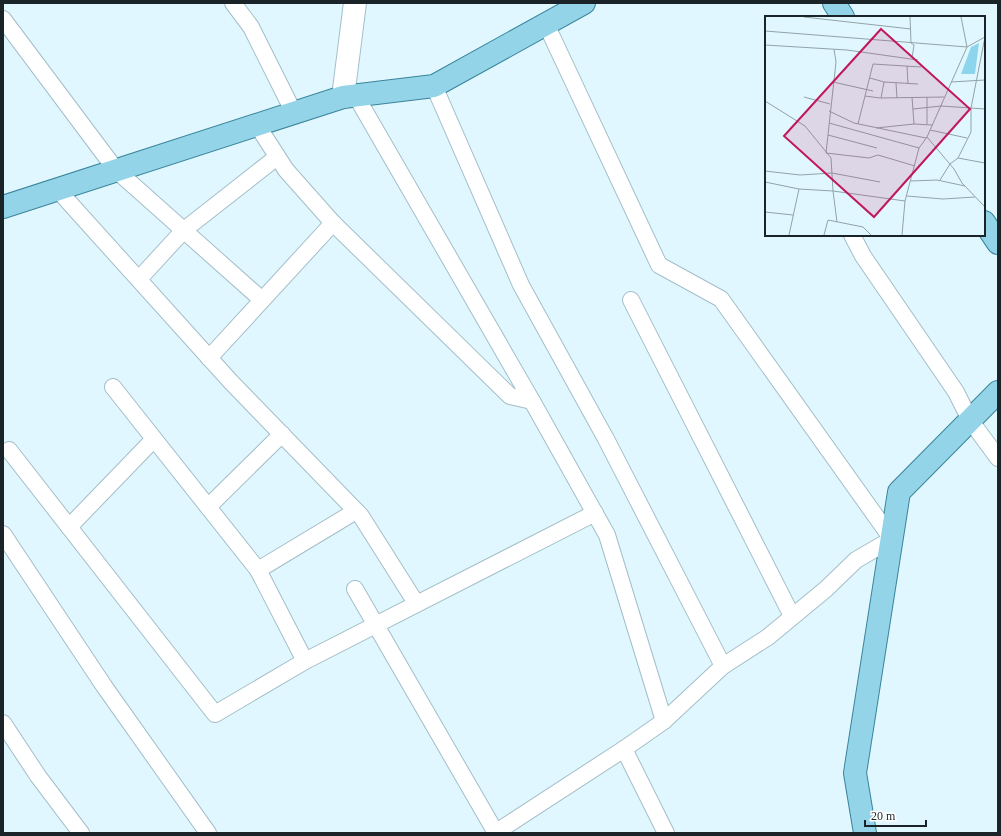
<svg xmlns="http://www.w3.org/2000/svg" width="1001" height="836" font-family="'Times New Roman',serif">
  <rect width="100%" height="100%" fill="#e1f7ff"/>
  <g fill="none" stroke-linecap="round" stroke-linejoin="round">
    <!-- minor casing -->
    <g stroke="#a3bec8" stroke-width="18">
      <g id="minor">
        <polyline points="233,3 251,27 294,113"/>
        <polyline points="3,19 116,170 262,300"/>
        <polyline points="434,86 521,285 606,439 723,666"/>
        <polyline points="356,96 532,401 607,535 664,721"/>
        <polyline points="257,125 286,170 333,223 510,396 532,401"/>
        <polyline points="57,189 231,382 361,516 416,603"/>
        <polyline points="852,235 863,256 956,392 970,420 998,458"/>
        <polyline points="139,279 184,230 277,157"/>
        <polyline points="631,300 792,616"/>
        <polyline points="209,358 333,223"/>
        <polyline points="113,387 258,570 305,661"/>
        <polyline points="9,450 215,714 305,661 595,513"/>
        <polyline points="208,507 282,434"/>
        <polyline points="69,527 154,439"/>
        <polyline points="3,534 104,686 208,833"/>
        <polyline points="258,570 356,511"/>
        <polyline points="355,589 496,833"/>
        <polyline points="3,723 38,776 81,833"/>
        <polyline points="624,749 666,833"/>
        <polyline points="495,833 624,749 664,721 723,666 768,637 826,589 856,560 892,539 721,299 659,265 546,24"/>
      </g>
    </g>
    <!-- secondary casing -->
    <g stroke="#a3bec8" stroke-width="24">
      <polyline id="secondary" points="343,97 355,3"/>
    </g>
    <!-- primary casing -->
    <g stroke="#3a849a" stroke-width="24">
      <g id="primary">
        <polyline points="834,3 843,17"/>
        <polyline points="3,207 343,97 434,86 584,3"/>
        <polyline points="984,222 998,243"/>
        <polyline points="865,833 855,773 899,492 998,392"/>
      </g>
    </g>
    <!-- minor -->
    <use href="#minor" stroke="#fff" stroke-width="16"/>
    <!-- secondary -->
    <use href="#secondary" stroke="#fff" stroke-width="22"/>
    <!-- primary -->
    <use href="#primary" stroke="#93d4e8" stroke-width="22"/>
  </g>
  <!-- overview -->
  <g transform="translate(765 16)">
    <rect width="220" height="220" fill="#e1f7ff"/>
    <path d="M214,27L210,58H196L206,31Z" fill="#8dd5ec"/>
    <path fill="none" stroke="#91a3a9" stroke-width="1" d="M39,1L146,13M145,1L146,27L149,29L147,42M0,15L202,31L196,1M0,29L82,34L153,44M69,33L71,46L61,137L104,142L113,139L150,150M142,50L143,68M105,62L119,66L153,68M68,66L108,75M186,66L220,64M131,67L132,82M100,80L115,82L179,81M39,81L65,88M147,81L149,108M116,82L119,66M0,85L40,110L66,142L68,175M148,93L176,90L206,92L220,21M64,95L89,107L161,122M64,107L154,132M93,108L108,48L156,51M162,108V81M111,112L149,108L167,109M165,114L202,122M63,119L112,132M162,121L189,153L197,167L220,191M193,142L220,147M0,155L35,159L67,157L115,166M175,164L185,148L193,142L206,116V92L220,93M146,165L172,164L200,170M0,166L34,173L68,175L140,185M68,175L72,206M142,180L178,183L210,181M0,196L28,199M24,219L34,173M59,219L63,204L98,211L106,219M137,219L140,185L154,132L162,121L202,31L220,21"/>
    <path fill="#c2185b" fill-opacity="0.15" stroke="#c2185b" stroke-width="2" d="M116,13L205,93L109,201L19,120Z"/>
    <rect width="220" height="220" fill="none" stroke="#1a2428" stroke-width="2"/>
  </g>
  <!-- border -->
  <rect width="1001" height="836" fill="none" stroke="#1a2428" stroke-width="8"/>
  <!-- scale -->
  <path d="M865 820v6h61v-6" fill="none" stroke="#1a2428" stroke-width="2"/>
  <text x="871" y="820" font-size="12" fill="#1a2428" stroke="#ffffff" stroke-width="3" paint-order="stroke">20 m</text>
</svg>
